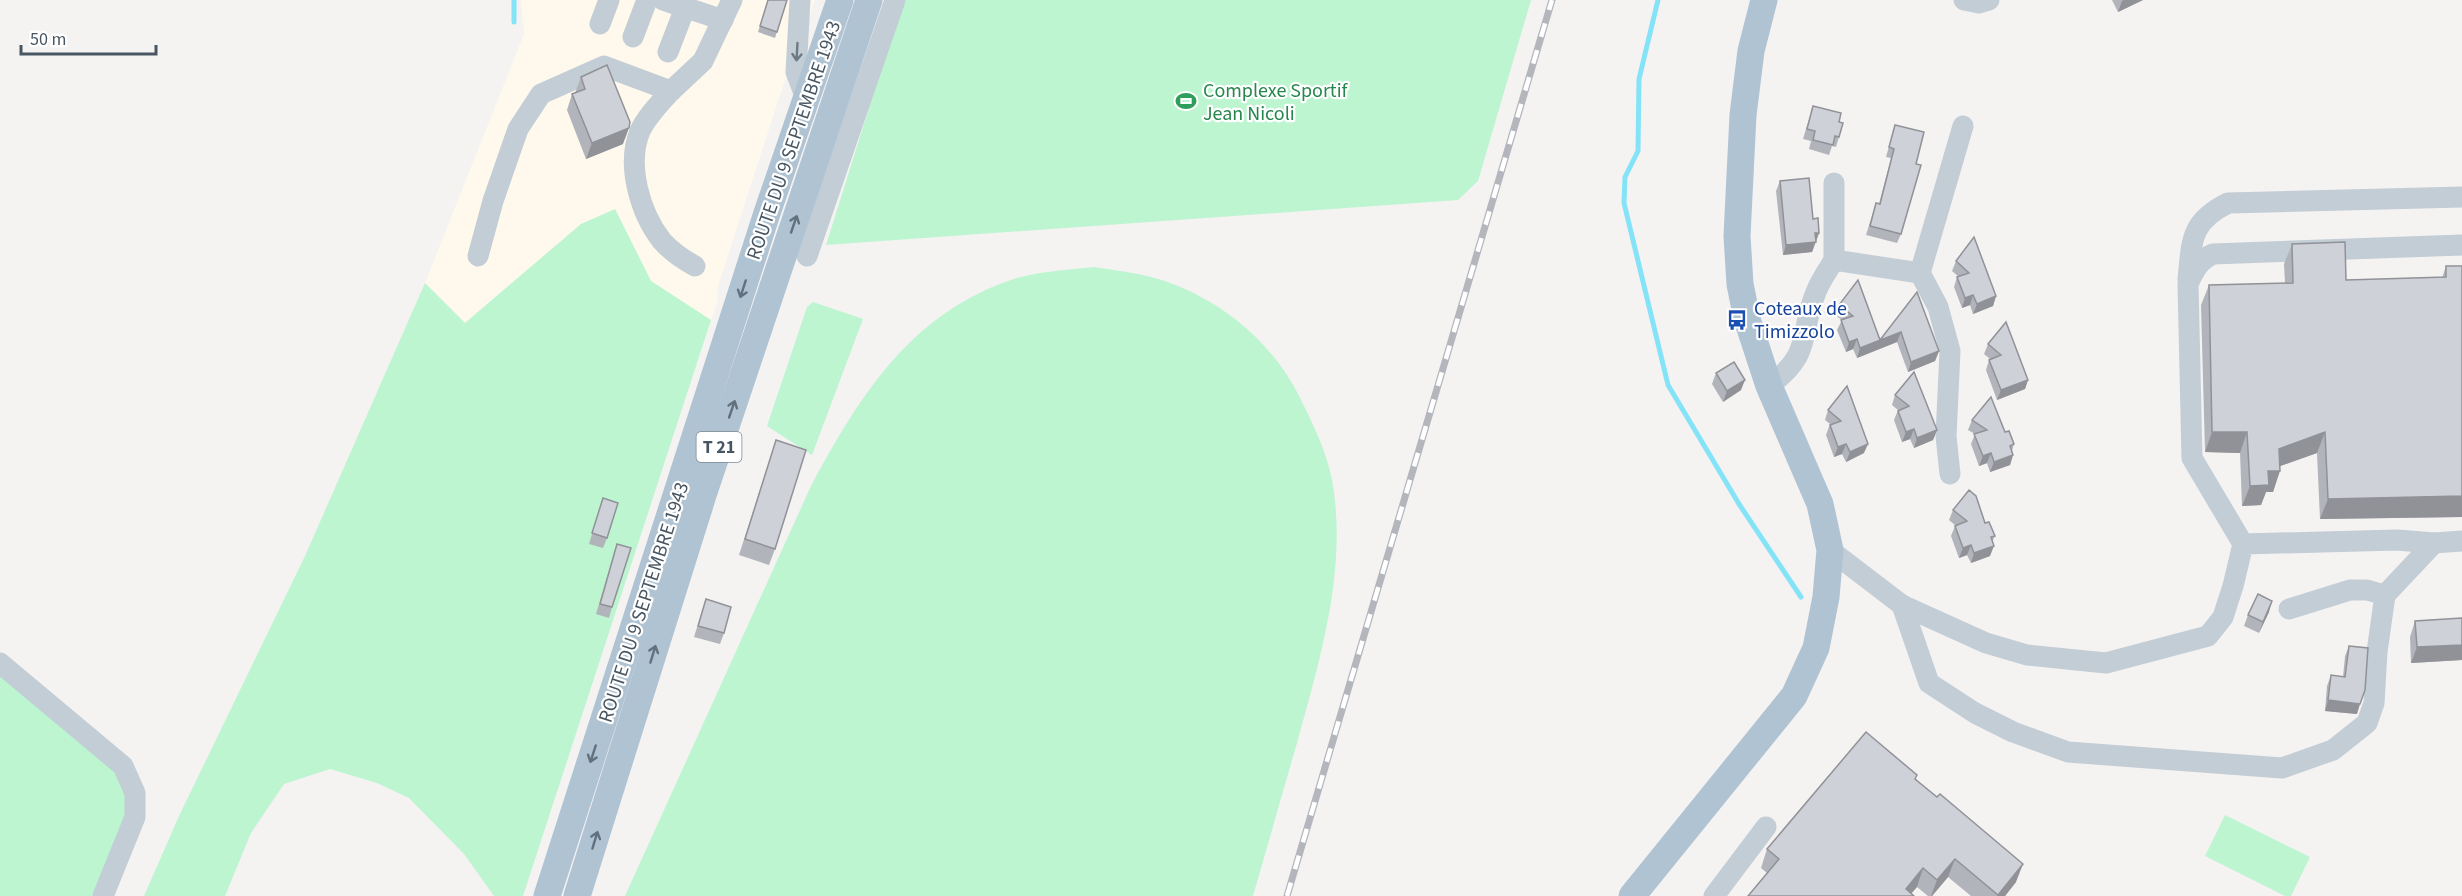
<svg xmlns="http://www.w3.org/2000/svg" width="2462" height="896" font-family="'Source Sans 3',sans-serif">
  <rect width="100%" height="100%" fill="#f5f2f2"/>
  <!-- commercial -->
  <polygon fill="#fef9ec" points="521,0 815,0 781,92 718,286 717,303 711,320 651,281 615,210 581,224 465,323 425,283 524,34"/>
  <!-- green -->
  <g fill="#bdf5d1">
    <polygon points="903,0 1531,0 1478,181 1458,200 826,245"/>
    <polygon points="615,209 651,281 711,320 523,896 494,896 464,854 409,798 377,783 330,769 284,784 251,833 225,896 144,896 179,816 305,556 425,283 465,323 581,224"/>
    <path d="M1094,267C1120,271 1148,274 1173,284C1230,306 1278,349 1303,404C1315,428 1327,454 1332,480C1348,568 1320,660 1297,743C1282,794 1268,845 1253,896H625L811,486C860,395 912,311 1017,278C1042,271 1068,270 1094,267Z"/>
    <polygon points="813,302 863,319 812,455 767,426 807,307"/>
    <polygon points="0,670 115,766 129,807 97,896 0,896"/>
    <polygon points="2225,815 2310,857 2291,896 2285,896 2205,856"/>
  </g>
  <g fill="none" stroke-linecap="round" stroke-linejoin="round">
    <!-- stream -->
    <g stroke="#85e3f7" stroke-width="5">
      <polyline points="514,0 514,22"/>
      <polyline points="1658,0 1639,79 1638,151 1625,177 1624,203 1668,385 1739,504 1801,597"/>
    </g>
    <!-- minor -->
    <g stroke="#c2cdd5" stroke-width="21">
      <polyline points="663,0 723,20"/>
      <polyline points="800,0 796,72 807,101"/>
      <polyline points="1964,0 1979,3 1989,0"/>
      <polyline points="600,24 609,0"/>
      <polyline points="633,37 647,0"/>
      <polyline points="668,52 685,8"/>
      <path d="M671,91C660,103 647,116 640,131C626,165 640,213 662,241C672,252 682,259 695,266"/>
      <polyline points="1834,183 1834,260"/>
      <polyline points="478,256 493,201 518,129 541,94 604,66 671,91 703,61 732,0"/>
      <polyline points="807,256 895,0"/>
      <polyline points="1920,273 1963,126"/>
      <path d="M2188,279C2192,240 2190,222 2228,203L2462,197"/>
      <path d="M1769,386C1814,352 1798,336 1816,292C1820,281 1828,270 1834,260L1920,273L1938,307L1950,351L1946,436L1950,474"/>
      <path d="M2243,544L2192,458L2188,284C2194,271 2199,260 2213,254L2462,245"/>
      <polyline points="1830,550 1902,605 1929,683 1975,713 2013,732 2068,752 2282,768 2333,750 2367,723 2374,703 2377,652 2385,595 2434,543"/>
      <polyline points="1902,605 1986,643 2027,655 2106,663 2208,636 2223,617 2233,586 2243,544 2397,540 2434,543 2462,541"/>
      <polyline points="2289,609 2350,590 2367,590 2385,595"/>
      <polyline points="0,663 123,766 135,793 135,817 103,896"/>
      <polyline points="1714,896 1766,827"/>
    </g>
    <!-- major -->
    <g stroke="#afc3d3" stroke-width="27">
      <polyline points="547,896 767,213 840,0"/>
      <polyline points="577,896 704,492 869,0"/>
      <polyline points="1632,896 1794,696 1816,648 1826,597 1830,550 1820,504 1769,386 1747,319 1740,284 1737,236 1743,115 1751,51 1764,0"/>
    </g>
    <!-- rail casing -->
    <g stroke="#b3b7bd" stroke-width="7">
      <polyline id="rail" points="1287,896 1552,0"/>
    </g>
    <!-- rail -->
    <use href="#rail" stroke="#fff" stroke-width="4.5" stroke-dasharray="14" stroke-linecap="butt"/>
  </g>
  <!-- wall -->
  <g fill="#b1b4ba">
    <polygon points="768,0 787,0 775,38 758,32"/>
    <polygon points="2112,0 2143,0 2118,12"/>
    <polygon points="581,77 623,144 586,159 567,110 572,94 575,93"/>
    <polygon points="1813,106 1839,122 1839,137 1836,147 1832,146 1829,155 1809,149 1811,141 1803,139"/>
    <polygon points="1895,125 1916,164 1901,234 1897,243 1866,235 1876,203 1879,204 1891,158 1886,157"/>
    <polygon points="1780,181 1813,219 1819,233 1812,252 1783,255 1776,191"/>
    <polygon points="1974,237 1996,296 1993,306 1973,314 1970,305 1962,308 1954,287 1957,277 1959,277 1952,271 1956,261"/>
    <polygon points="2292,244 2346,280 2442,278 2446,266 2462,266 2462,517 2320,519 2317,453 2280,466 2273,492 2266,492 2261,505 2242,506 2240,453 2205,452 2201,305 2209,285 2285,283 2284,264"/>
    <polygon points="1858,280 1880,340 1917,292 1939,351 1935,361 1908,372 1897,342 1857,358 1853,349 1846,352 1837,330 1842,320 1835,315 1839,305"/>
    <polygon points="1988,344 2028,380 2025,389 1997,400 1986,370 1989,360 1990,359 1984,354"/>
    <polygon points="1914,372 1937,430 1933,440 1914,448 1910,439 1902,442 1894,420 1898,410 1892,405 1895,395"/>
    <polygon points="1716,373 1741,390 1723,402 1712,384"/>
    <polygon points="1847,386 1864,453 1846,462 1842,454 1834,457 1826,435 1830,424 1825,420 1828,410"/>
    <polygon points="1972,420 2005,432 2014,444 2012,451 2013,455 2010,465 1990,472 1987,463 1979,466 1971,444 1975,434 1968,430"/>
    <polygon points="776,440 775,549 769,565 739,555"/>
    <polygon points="603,498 607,538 603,548 589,544"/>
    <polygon points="1953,510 1985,523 1995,536 1992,542 1990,556 1971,563 1967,555 1959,558 1951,536 1955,526 1956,526 1949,520"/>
    <polygon points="617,544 612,607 609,618 596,614"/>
    <polygon points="706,599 724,633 720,644 694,637"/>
    <polygon points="2269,612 2259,633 2244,626 2248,615"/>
    <polygon points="2462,618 2462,660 2411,663 2410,637 2415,621"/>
    <polygon points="2349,646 2357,714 2325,711 2327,686 2331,675 2343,677 2345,656"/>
    <polygon points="1916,779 2016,882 2005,896 1971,896 1948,877 1932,896 1928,896 1917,887 1911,894 1767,873 1761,868 1767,849"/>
  </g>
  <!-- shaded-wall -->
  <g fill="#909297">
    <polygon points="2124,0 2143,0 2118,12 2122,1"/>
    <polygon points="629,128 623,144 586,159 592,143"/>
    <polygon points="1815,233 1819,233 1812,252 1783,255 1786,245"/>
    <polygon points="1973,295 1970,305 1962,308 1965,298"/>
    <polygon points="1996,296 1993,306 1973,314 1977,304"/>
    <polygon points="1901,332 1897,342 1857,358 1860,348"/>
    <polygon points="1857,339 1853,349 1846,352 1849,342"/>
    <polygon points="1939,351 1935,361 1908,372 1911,362"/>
    <polygon points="1745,380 1741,390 1723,402 1727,391"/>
    <polygon points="2028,380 2025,389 1997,400 2001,390"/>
    <polygon points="1914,429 1910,439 1902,442 1906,432"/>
    <polygon points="1937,430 1933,440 1914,448 1917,438"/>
    <polygon points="2212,432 2247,432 2240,453 2205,452"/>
    <polygon points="2325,432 2317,453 2272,469 2279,449"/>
    <polygon points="1846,444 1842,454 1834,457 1838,447"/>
    <polygon points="1868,444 1864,453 1846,462 1850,452"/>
    <polygon points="1991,453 1987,463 1979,466 1983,456"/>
    <polygon points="2013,455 2010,465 1990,472 1994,462"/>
    <polygon points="2268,471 2280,471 2273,492 2266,492 2261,505 2242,506 2250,486"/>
    <polygon points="2462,496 2462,517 2320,519 2328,499"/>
    <polygon points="1971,545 1967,555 1959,558 1963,548"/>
    <polygon points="1994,546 1990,556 1971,563 1974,553"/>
    <polygon points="2272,601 2269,612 2259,633 2263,622"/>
    <polygon points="2462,645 2462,660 2411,663 2417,647"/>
    <polygon points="2328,700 2360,704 2357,714 2325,711"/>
    <polygon points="1955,859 1948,877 1932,896 1931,896 1937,880"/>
    <polygon points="2023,864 2016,882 2005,896 1997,896"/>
    <polygon points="1923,868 1917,887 1909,896 1906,889"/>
  </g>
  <!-- building -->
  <g fill="#ced1d8" stroke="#909297" stroke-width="1.5">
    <polygon points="768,0 787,0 777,32 760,26"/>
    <polygon points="607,65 630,122 629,128 592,143 572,94 585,89 581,77"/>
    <polygon points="1813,106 1841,113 1839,122 1843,123 1839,137 1835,136 1833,145 1813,140 1815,131 1807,129"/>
    <polygon points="1895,125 1924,132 1916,164 1921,165 1901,234 1870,226 1876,203 1880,204 1894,149 1889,147"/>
    <polygon points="1809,178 1813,219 1818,218 1819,233 1815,233 1816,242 1786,245 1780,181"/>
    <polygon points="1974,237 1996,296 1977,304 1973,295 1965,298 1957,277 1969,273 1956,261"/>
    <polygon points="2345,242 2346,280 2446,277 2446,266 2462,266 2462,496 2328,499 2325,432 2279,449 2280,471 2268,471 2269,485 2250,486 2247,432 2212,432 2209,285 2293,283 2292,244"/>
    <polygon points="1858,280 1880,340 1917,292 1939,351 1911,362 1901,332 1860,348 1857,339 1849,342 1841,320 1853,316 1839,305"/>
    <polygon points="2006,322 2028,380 2001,390 1989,360 2001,355 1988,344"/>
    <polygon points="1734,362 1745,380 1727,391 1716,373"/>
    <polygon points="1914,372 1937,430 1917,438 1914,429 1906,432 1898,411 1909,406 1895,395"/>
    <polygon points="1847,386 1868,444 1850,452 1846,444 1838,447 1830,425 1841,421 1828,410"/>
    <polygon points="1991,397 2005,432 2009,431 2014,444 2010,446 2013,455 1994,462 1991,453 1983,456 1974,434 1987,430 1972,420"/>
    <polygon points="776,440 806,450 775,549 745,539"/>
    <polygon points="1969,490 1976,496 1985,523 1989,522 1995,536 1991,537 1994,546 1974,553 1971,545 1963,548 1955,526 1967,521 1953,510"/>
    <polygon points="603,498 618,503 607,538 592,533"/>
    <polygon points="617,544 631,548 612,607 600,604"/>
    <polygon points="2258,594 2272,601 2263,622 2248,615"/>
    <polygon points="706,599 731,607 724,633 698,626"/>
    <polygon points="2462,618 2462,645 2417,647 2415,621"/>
    <polygon points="2349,646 2368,648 2365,690 2360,704 2328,700 2331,675 2345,677"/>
    <polygon points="1866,732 1917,775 1915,779 1937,797 1940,794 2023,864 1998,895 1955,859 1937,880 1923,868 1906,889 1914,896 1748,896 1779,859 1767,849"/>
  </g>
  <!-- one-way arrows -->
  <defs><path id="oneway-shaft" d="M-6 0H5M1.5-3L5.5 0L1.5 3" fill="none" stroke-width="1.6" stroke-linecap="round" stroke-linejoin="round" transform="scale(1.5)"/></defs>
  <use stroke="#6c7a84" href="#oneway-shaft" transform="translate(797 52) rotate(93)"/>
  <g stroke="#61717e">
    <use href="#oneway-shaft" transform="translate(794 224) rotate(-71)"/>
    <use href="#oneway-shaft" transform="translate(743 289) rotate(108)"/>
    <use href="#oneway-shaft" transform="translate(732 409) rotate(-71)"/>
    <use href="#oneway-shaft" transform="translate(653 654) rotate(-73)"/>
    <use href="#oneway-shaft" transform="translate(593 754) rotate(108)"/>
    <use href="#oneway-shaft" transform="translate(595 840) rotate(-73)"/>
  </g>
  <!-- icons -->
  <defs>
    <g id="stadium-bare" transform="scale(1.62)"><path d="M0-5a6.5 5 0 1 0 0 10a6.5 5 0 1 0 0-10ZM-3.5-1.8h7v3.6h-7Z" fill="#2e9e5b" stroke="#fff" stroke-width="2.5" paint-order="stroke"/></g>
    <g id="bus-bare" transform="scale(1.62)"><path d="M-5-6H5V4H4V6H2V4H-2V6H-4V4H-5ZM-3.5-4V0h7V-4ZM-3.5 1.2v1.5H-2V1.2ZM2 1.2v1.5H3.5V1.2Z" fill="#1a4fb4" stroke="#fff" stroke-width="2.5" paint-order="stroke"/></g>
  </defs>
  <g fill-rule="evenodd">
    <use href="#stadium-bare" x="1186" y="101"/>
    <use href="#bus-bare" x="1737" y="320"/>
  </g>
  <g text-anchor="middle" stroke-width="4.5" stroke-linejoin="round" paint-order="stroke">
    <!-- shield labels -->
    <rect fill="#fff" stroke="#7e8991" stroke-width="1.5" x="696.5" y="432" width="45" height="30" rx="4.5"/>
    <g font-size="18" font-weight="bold" fill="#475662">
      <text x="719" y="453">T 21</text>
    </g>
    <!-- leisure labels -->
    <g font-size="20" fill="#27864d" stroke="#fff" text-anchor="start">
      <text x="1203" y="97">Complexe Sportif<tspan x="1203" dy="23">Jean Nicoli</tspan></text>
    </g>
    <!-- street labels -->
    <g font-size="20" fill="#475662" stroke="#fff">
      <text transform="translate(793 140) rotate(-71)" y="7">ROUTE DU 9 SEPTEMBRE 1943</text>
      <text transform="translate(643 602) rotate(-72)" y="7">ROUTE DU 9 SEPTEMBRE 1943</text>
    </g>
    <!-- transit labels -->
    <g font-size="20" fill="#164399" stroke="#fff" text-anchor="start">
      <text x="1754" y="315">Coteaux de<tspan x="1754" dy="23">Timizzolo</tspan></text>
    </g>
  </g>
  <!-- scale -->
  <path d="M21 45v9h135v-9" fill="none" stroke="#475662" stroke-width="3"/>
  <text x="30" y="45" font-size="18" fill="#475662" stroke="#ffffff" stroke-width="4.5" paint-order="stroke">50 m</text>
</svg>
